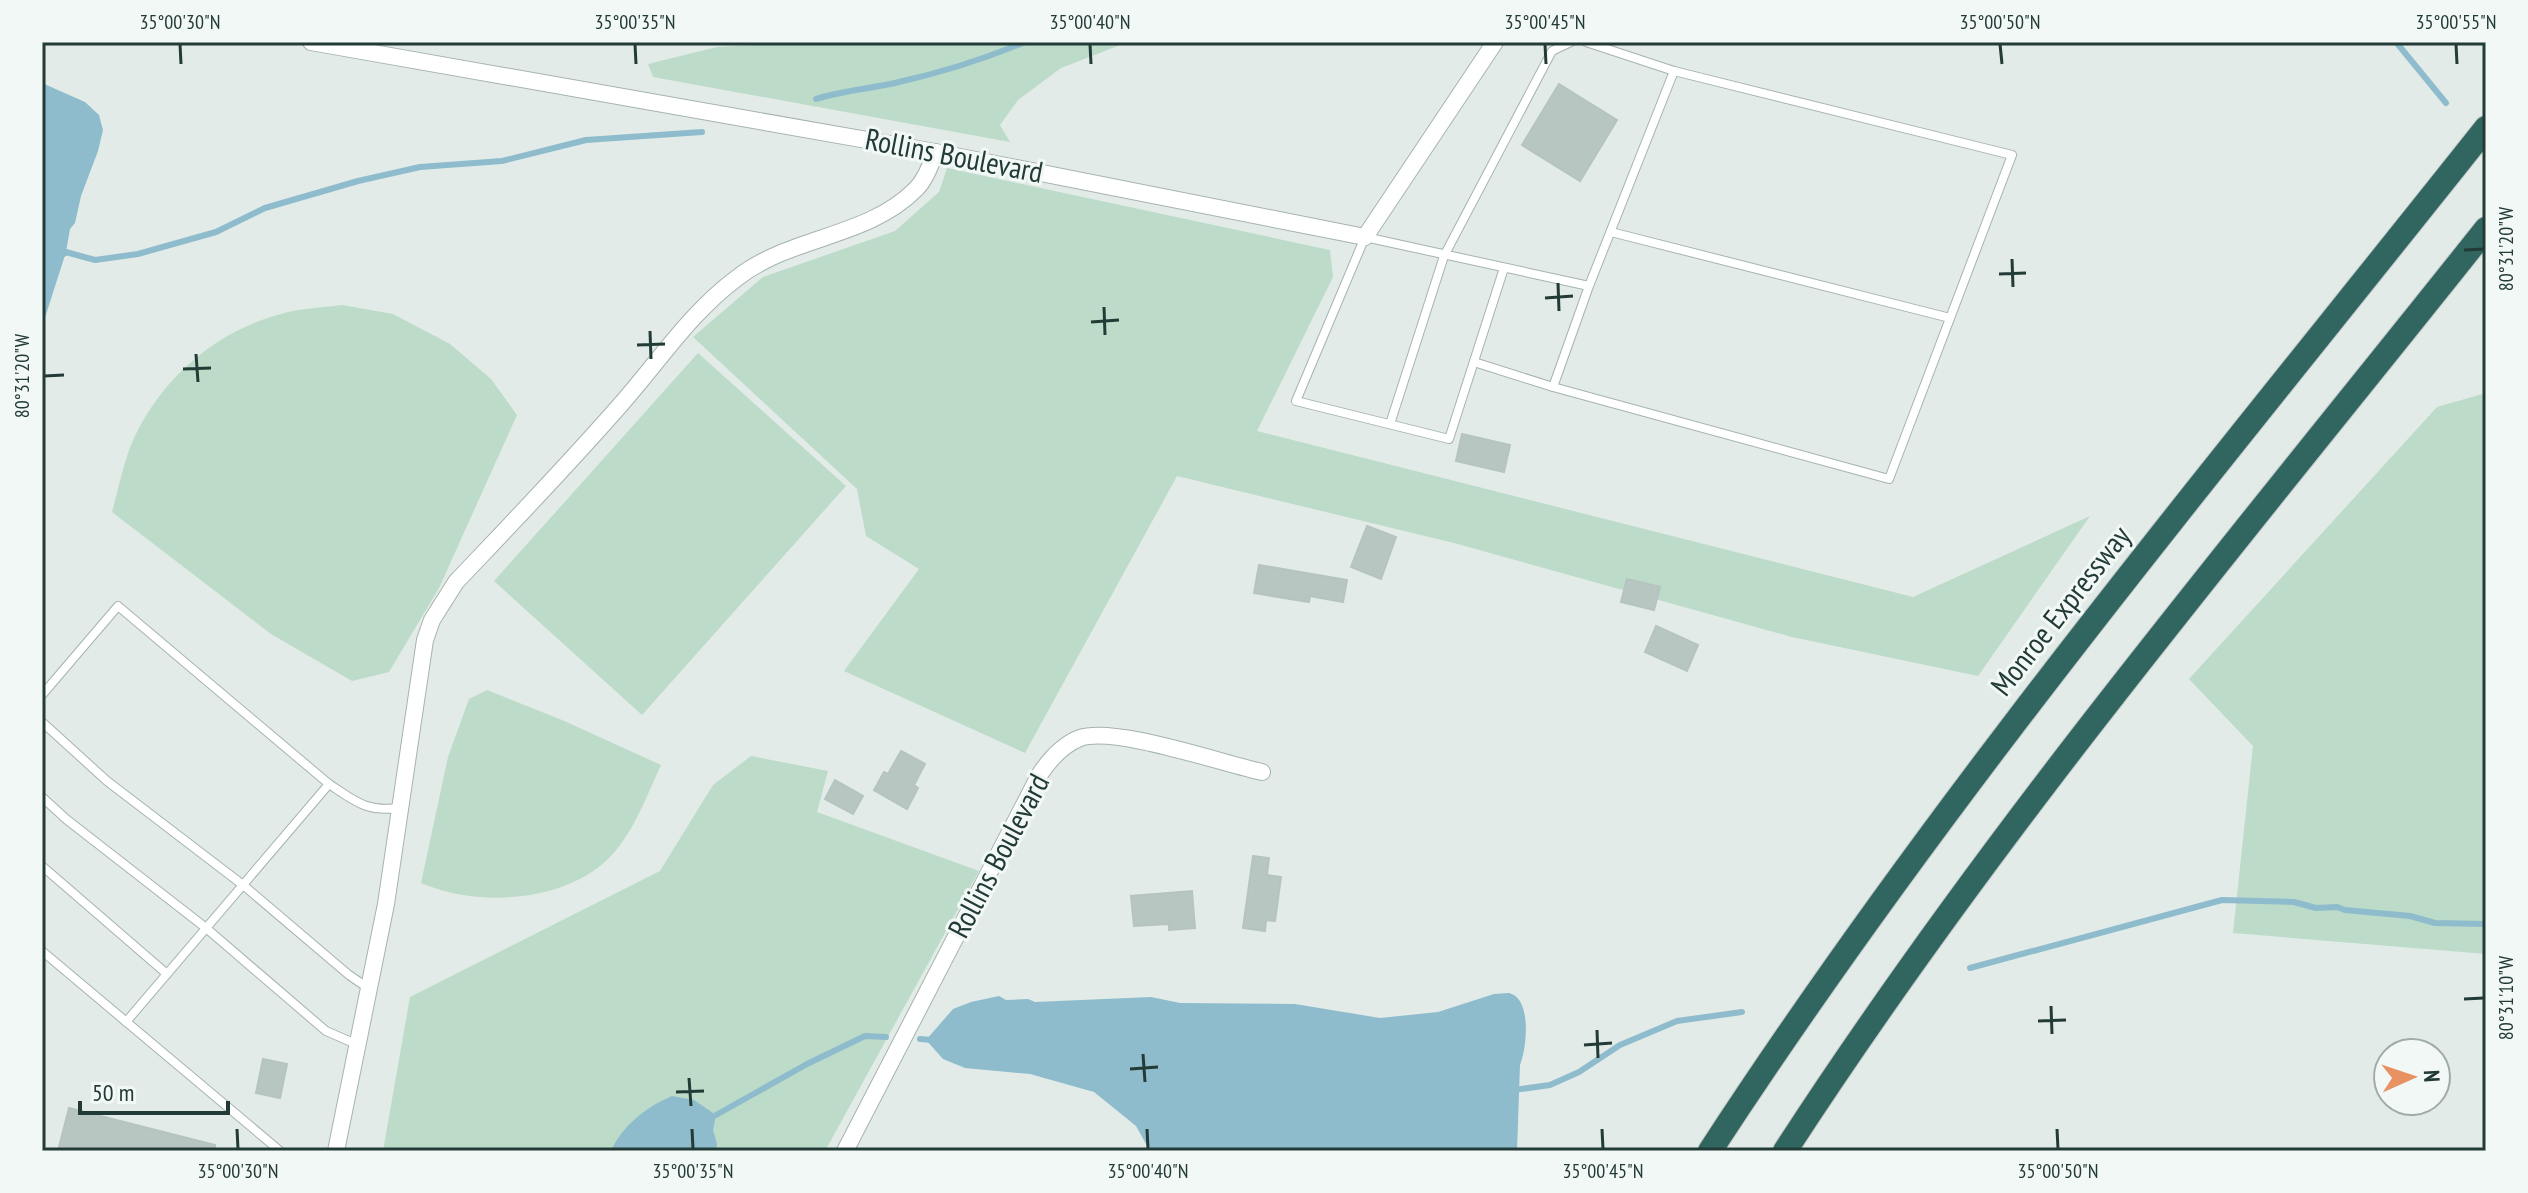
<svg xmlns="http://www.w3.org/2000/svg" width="2528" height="1193" font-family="'PT Sans Narrow',sans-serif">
  <rect width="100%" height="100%" fill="#e2ebe8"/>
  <!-- green -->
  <g fill="#bcdbc8">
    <polygon points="809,42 1128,42 1061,68 1018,100 1000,125 1010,142 653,77 648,64 717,47"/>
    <polygon points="947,168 1330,250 1333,277 1257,431 1913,597 2090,516 1978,676 1792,637 1454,543 1177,476 1025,753 844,671 919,569 866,536 857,489 693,337 763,277 895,231 939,192"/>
    <path d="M342,305L393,314L450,344L491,379L517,415L439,588L389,672L352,681L271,634L112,512C119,487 124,459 135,436C164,376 217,331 281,314C300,308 322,308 342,305Z"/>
    <polygon points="698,353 846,486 642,715 494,581"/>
    <polygon points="2486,393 2486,954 2233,933 2253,746 2189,679 2437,407"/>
    <path d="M487,690L562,720L661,765C646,797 633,835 607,860C561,903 476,907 421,883L448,757L469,699Z"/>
    <polygon points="751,756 828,771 817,812 979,871 825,1151 383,1151 410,997 660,871 713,785"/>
  </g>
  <!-- water -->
  <g fill="#8ebccc">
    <polygon points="42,83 85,102 99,115 103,130 98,151 81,196 75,223 70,229 66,252 42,327"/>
    <path d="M1509,993C1532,998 1527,1048 1520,1065L1517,1151H1150L1136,1126L1094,1092L1030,1074L965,1068L943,1059L926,1040L953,1009L971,1002L999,996L1006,1000L1028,999L1035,1002L1151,997L1180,1003L1295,1004L1380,1018L1438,1012L1494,994Z"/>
    <path d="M672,1096L694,1100L716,1115L713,1130L717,1144L716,1151H611C623,1125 646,1107 672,1096Z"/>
  </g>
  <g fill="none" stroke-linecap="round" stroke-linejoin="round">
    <!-- stream -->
    <g stroke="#8ebccc" stroke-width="6">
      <polyline points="2396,42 2446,103"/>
      <path d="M816,99C841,91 868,89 895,83C940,73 982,60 1025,42"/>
      <polyline points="62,255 66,252 95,260 138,254 216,232 265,208 358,181 420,167 502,161 586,140 702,132"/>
      <polyline points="1970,968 2222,900 2294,902 2316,908 2337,907 2345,910 2410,916 2435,923 2486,924"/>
      <polyline points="920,1039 933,1040"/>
      <polyline points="1514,1090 1550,1085 1579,1072 1620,1045 1677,1021 1742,1012"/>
      <polyline points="716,1115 807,1064 865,1036 886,1037"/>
    </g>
  </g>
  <!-- building -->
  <g fill="#b7c6c1" stroke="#b5c4c0" stroke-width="2">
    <polygon points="1559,84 1617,120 1580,181 1522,145"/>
    <polygon points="1462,434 1510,445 1504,472 1456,461"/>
    <polygon points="1367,526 1396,537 1381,579 1351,567"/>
    <polygon points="1259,565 1347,580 1343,602 1310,596 1309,602 1254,593"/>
    <polygon points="1627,579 1660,587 1654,610 1621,602"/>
    <polygon points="1656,626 1698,645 1687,671 1645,652"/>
    <polygon points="901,751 925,764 914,785 918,788 907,809 874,790 884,772 888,774"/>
    <polygon points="835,780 863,796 853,814 825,799"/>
    <polygon points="1253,856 1269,858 1267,875 1281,877 1275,921 1266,920 1265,931 1243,928"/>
    <polygon points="1192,891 1195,928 1169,930 1169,924 1134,926 1131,896"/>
    <polygon points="263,1059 287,1064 280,1098 256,1093"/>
    <polygon points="69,1108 215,1145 215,1151 58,1151"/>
  </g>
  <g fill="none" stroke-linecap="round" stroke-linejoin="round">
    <!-- lane casing -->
    <g stroke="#a5b3af" stroke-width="10">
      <g id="lane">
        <polyline points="1586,42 1674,71"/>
        <polyline points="1611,232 1950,318"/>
        <polyline points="1504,268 1449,439 1296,401 1365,237 1589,286 1553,387 1889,479 2012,155 1674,71 1589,286"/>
        <polyline points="1474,362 1553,387"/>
        <polyline points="1390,424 1444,256 1552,51 1571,42"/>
        <path d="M42,695L118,606L329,784C356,802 366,812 400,808"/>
        <polyline points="42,722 107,781 243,885 349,975 368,988"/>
        <polyline points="42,797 66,819 206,928 326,1031 356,1044"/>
        <polyline points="42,866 167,974"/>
        <polyline points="42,951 280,1151"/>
        <polyline points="126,1022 329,784"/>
      </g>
    </g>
    <!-- street casing -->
    <g stroke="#a5b3af" stroke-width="18">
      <g id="street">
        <polyline points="311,42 935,152 1365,237 1495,42"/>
        <path d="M336,1151L386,904L425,640L432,620L456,582C512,523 568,465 622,403C659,361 691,312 737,278C790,236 868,238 916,189C926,179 931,165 935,152"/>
        <path d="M845,1151L1040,774C1050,759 1062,745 1080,738C1115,726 1221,763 1262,772"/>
      </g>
    </g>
    <!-- highway casing -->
    <g stroke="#c1c8c7" stroke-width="26">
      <g id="highway">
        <path d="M1710,1151C1944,792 2220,463 2486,128"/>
        <path d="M1785,1151C1995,827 2246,531 2486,229"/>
      </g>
    </g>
    <!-- lane -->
    <use href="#lane" stroke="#fff" stroke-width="8"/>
    <!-- street -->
    <use href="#street" stroke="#fff" stroke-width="16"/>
    <!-- highway -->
    <use href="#highway" stroke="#316560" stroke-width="24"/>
  </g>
  <!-- ticks -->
  <path fill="none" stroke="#233b37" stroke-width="3" d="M180,44L181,64M635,44L636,64M1090,44L1091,64M1545,44L1546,64M2000,44L2002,64M2456,44L2457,64M2464,250L2484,249M2012,259L2013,287M1999,274L2026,273M1558,283L1559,311M1545,298L1573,296M1104,307L1105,335M1091,322L1119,320M650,331L651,359M637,345L665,344M196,354L198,382M183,369L211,368M44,376L64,375M2464,999L2484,998M2051,1006L2052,1034M2038,1021L2066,1020M1597,1030L1598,1058M1584,1045L1612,1043M1143,1054L1145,1082M1130,1069L1158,1067M689,1078L691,1106M676,1092L704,1091M237,1129L238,1149M692,1129L693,1149M1147,1129L1148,1149M1602,1129L1603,1149M2057,1129L2058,1149"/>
  <g text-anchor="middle" stroke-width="6" stroke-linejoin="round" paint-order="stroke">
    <!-- street labels -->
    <g font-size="30" fill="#233b37" stroke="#f2f8f6">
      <text transform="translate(954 156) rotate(11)" y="10">Rollins Boulevard</text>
      <text transform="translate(2061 611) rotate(-52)" y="10">Monroe Expressway</text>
      <text transform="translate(999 856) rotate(-62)" y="10">Rollins Boulevard</text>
    </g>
  </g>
  <!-- border -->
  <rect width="2528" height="1193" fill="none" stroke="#f2f8f6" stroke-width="88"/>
  <!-- north arrow -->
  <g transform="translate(2412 1077) rotate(87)"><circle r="38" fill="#f2f8f6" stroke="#9facaa" stroke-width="2"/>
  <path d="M0-6L14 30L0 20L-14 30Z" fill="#e89263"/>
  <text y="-12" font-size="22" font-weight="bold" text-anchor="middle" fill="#233b37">N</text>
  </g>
  <!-- scale -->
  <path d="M80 1101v12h148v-12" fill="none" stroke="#233b37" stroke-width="4"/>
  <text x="92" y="1101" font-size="24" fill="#233b37" stroke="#f2f8f6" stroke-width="6" paint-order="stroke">50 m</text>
  <rect x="44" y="44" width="2440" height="1105" fill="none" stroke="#233b37" stroke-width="3"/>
  <g font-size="20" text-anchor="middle" fill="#233b37">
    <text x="180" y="29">35°00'30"N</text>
    <text x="635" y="29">35°00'35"N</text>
    <text x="1090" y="29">35°00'40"N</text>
    <text x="1545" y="29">35°00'45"N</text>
    <text x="2000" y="29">35°00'50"N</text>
    <text x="2456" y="29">35°00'55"N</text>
    <text transform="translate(2506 249) rotate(-90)" y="7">80°31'20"W</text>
    <text transform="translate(22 376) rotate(-90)" y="7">80°31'20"W</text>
    <text transform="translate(2506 998) rotate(-90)" y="7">80°31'10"W</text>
    <text x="238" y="1178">35°00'30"N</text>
    <text x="693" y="1178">35°00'35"N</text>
    <text x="1148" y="1178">35°00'40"N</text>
    <text x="1603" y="1178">35°00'45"N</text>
    <text x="2058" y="1178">35°00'50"N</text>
  </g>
</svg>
